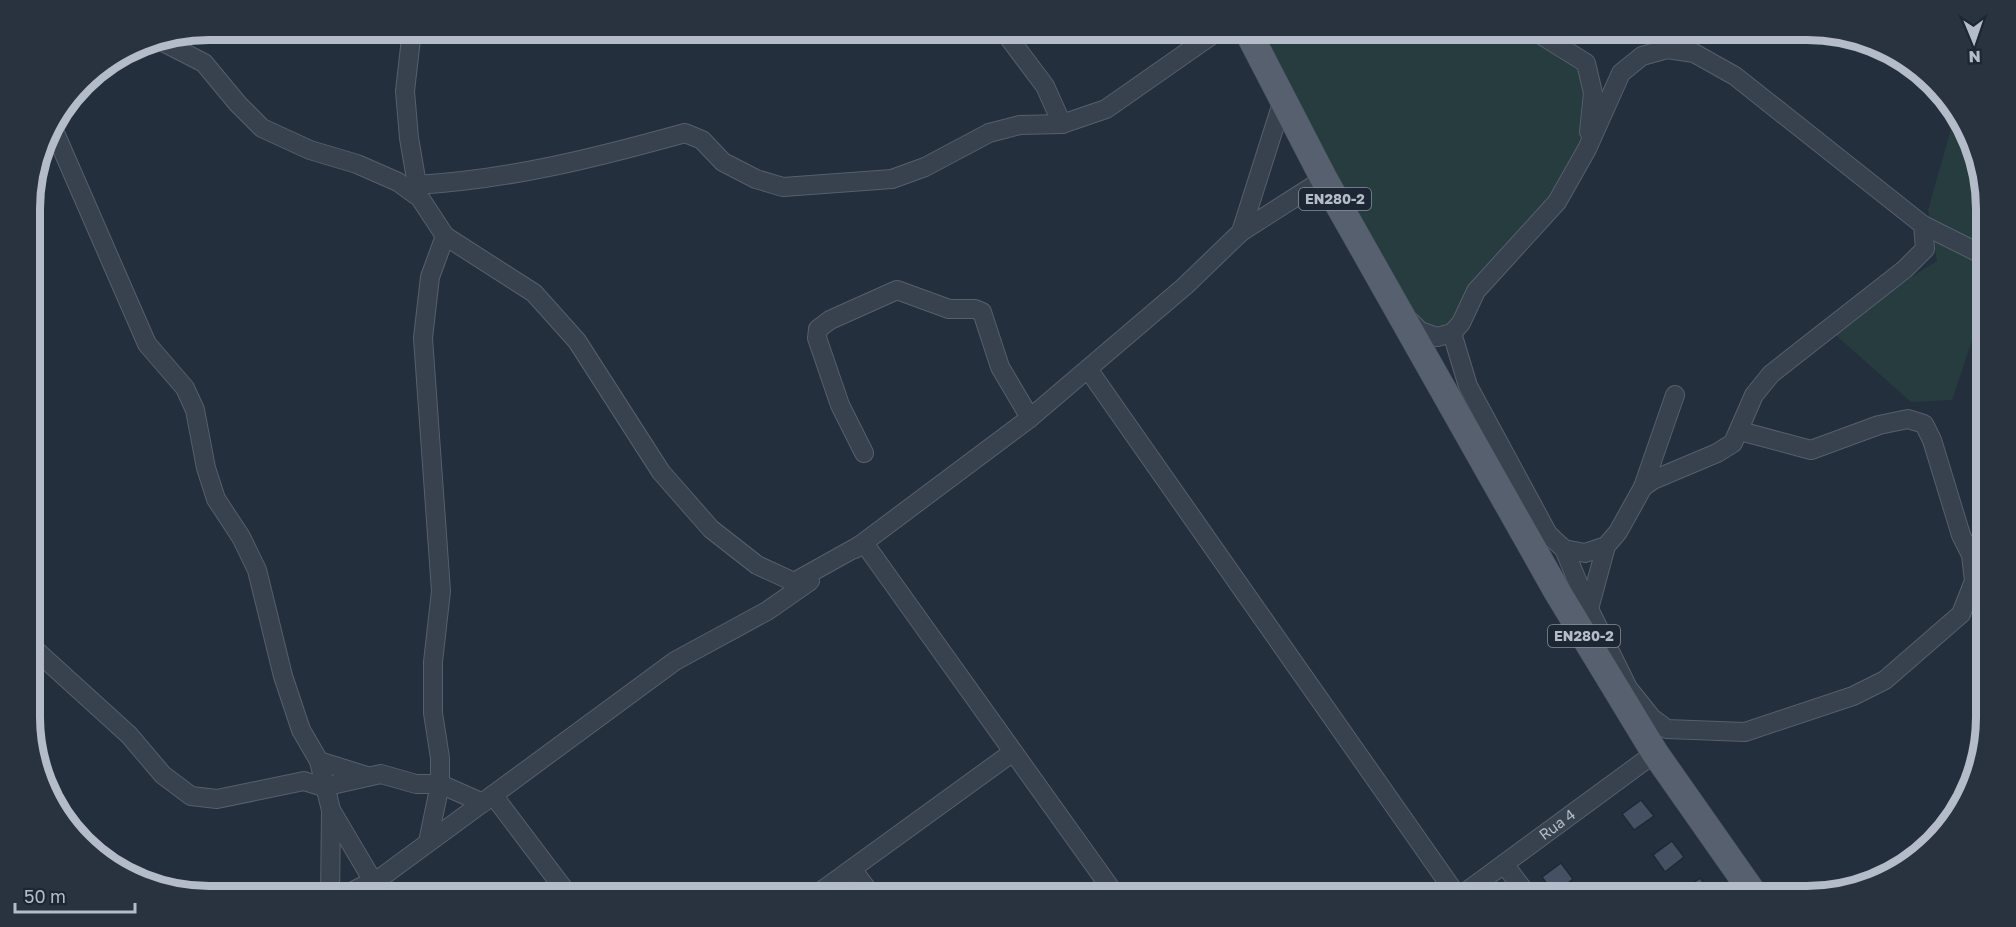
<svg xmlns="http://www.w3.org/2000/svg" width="2016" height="927" font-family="'Golos Text',sans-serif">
  <rect width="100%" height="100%" fill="#242f3e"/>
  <!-- green -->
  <g fill="#263c3f">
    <polygon points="1247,30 1533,30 1586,63 1587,149 1452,333 1420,331"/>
    <polygon points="1955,115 1985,187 1985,321 1975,331 1952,400 1911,402 1829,329 1937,261 1928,210"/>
  </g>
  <!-- building -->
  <g fill="#455162" stroke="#1f2835" stroke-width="1.5">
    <polygon points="1641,800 1654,816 1634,830 1622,814"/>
    <polygon points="1672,841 1684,857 1665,872 1653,855"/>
    <polygon points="1561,863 1573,879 1554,894 1542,877"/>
    <polygon points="1700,878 1714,897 1675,897"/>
  </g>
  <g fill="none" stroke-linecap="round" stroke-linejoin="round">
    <!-- minor casing -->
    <g stroke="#565f6c" stroke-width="20">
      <g id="minor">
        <polyline points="412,30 405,91 409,138 419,196"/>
        <polyline points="1003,30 1045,86 1062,124"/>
        <polyline points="1533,30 1586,63 1593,93 1589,132"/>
        <polyline points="159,40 204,63 238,104 262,128 310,150 357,164 398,182 420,198 445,236 534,293 577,341 661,472 711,529 757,565 794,582 864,543 1117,897"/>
        <polyline points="52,126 147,344 185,388 195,410 206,468 216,499 241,537 257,570 283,676 301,730 319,761 331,810 373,881"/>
        <path d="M417,185C512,179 595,158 685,133L702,140L723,162L756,179L783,187L892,179L925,167L989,133L1020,125L1062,124L1106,109L1219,30"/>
        <polyline points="1923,225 1985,256"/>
        <polyline points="1241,232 1283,100"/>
        <polyline points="1409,320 1420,331 1437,337 1452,333 1461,323 1476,291 1557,202 1587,149 1621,73 1642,56 1667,49 1694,53 1735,76 1923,225 1925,249 1905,269 1771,374 1754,395 1733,443 1717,453 1653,480 1643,487"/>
        <polyline points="1452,333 1468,386 1548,534 1564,549 1589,609 1628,688 1652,718 1667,729 1745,732 1853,696 1885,680 1961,614 1974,581 1971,555 1961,535 1932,440 1924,424 1908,419 1879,425 1811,450 1740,431"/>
        <polyline points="1088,369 1458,897"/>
        <polyline points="864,453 840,405 817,338 818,329 830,320 897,290 949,309 975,309 982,312 1000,367 1030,418"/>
        <polyline points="855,549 1030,418 1185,286 1241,232 1324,179"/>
        <polyline points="1564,549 1585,553 1606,546"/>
        <polyline points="1589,609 1606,546 1618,532 1643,487 1675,395"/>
        <polyline points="31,646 129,735 163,775 191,796 217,799 304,781 323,787 381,774 416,784 440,784 483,803"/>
        <polyline points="319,761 367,776"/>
        <polyline points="493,795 570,897"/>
        <polyline points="428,842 440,784 440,758 433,713 433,662 441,591 423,338 430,277 445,236"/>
        <polyline points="1504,864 1529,897"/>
        <polyline points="852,869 873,897"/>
        <polyline points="330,897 331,812"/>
        <polyline points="341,897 383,876 675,661 767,611 810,581"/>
        <polyline points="813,897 1013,752"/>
        <path id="s1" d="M1459,897L1655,753"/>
      </g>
    </g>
    <!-- primary casing -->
    <g stroke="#414a57" stroke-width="28">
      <polyline id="primary" points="1247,30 1324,179 1558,593 1655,753 1756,897"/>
    </g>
    <!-- minor -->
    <use href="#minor" stroke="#38414e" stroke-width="18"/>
    <!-- primary -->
    <use href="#primary" stroke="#56606e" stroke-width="27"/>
  </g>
  <g text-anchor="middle" stroke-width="4.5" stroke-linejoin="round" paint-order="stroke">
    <!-- shield labels -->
    <g fill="#1d2633" stroke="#878f9c" stroke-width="1.5">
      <rect x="1299" y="188" width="72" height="22" rx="4.5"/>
      <rect x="1548" y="625" width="72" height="22" rx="4.5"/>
    </g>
    <g font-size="14" font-weight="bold" fill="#b4bcc9">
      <text x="1335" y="204">EN280-2</text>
      <text x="1584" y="641">EN280-2</text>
    </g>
    <!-- street labels -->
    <g font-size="15" fill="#b4bcc9" stroke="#1d2633">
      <text dy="5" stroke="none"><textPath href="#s1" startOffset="122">Rua 4</textPath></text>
    </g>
  </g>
  <!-- crop -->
  <path d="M0 0H2016V927H0ZM209 40H1807A169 169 0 0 1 1976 209V717A169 169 0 0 1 1807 886H209A169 169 0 0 1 40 717V209A169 169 0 0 1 209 40Z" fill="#29323f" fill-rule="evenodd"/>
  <path fill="none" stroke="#b4bcc9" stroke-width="8" d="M209 40H1807A169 169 0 0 1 1976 209V717A169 169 0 0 1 1807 886H209A169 169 0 0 1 40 717V209A169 169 0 0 1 209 40Z"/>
  <!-- north arrow -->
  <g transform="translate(1974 42) rotate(178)" stroke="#1d2633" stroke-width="4.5" paint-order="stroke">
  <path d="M0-4.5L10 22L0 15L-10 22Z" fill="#b4bcc9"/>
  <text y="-9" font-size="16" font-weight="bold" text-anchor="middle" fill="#b4bcc9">N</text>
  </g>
  <!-- scale -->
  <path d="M15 903v9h120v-9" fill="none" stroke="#b4bcc9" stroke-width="3"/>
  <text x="24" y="903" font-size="18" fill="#b4bcc9" stroke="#1d2633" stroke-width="4.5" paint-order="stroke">50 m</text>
</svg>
